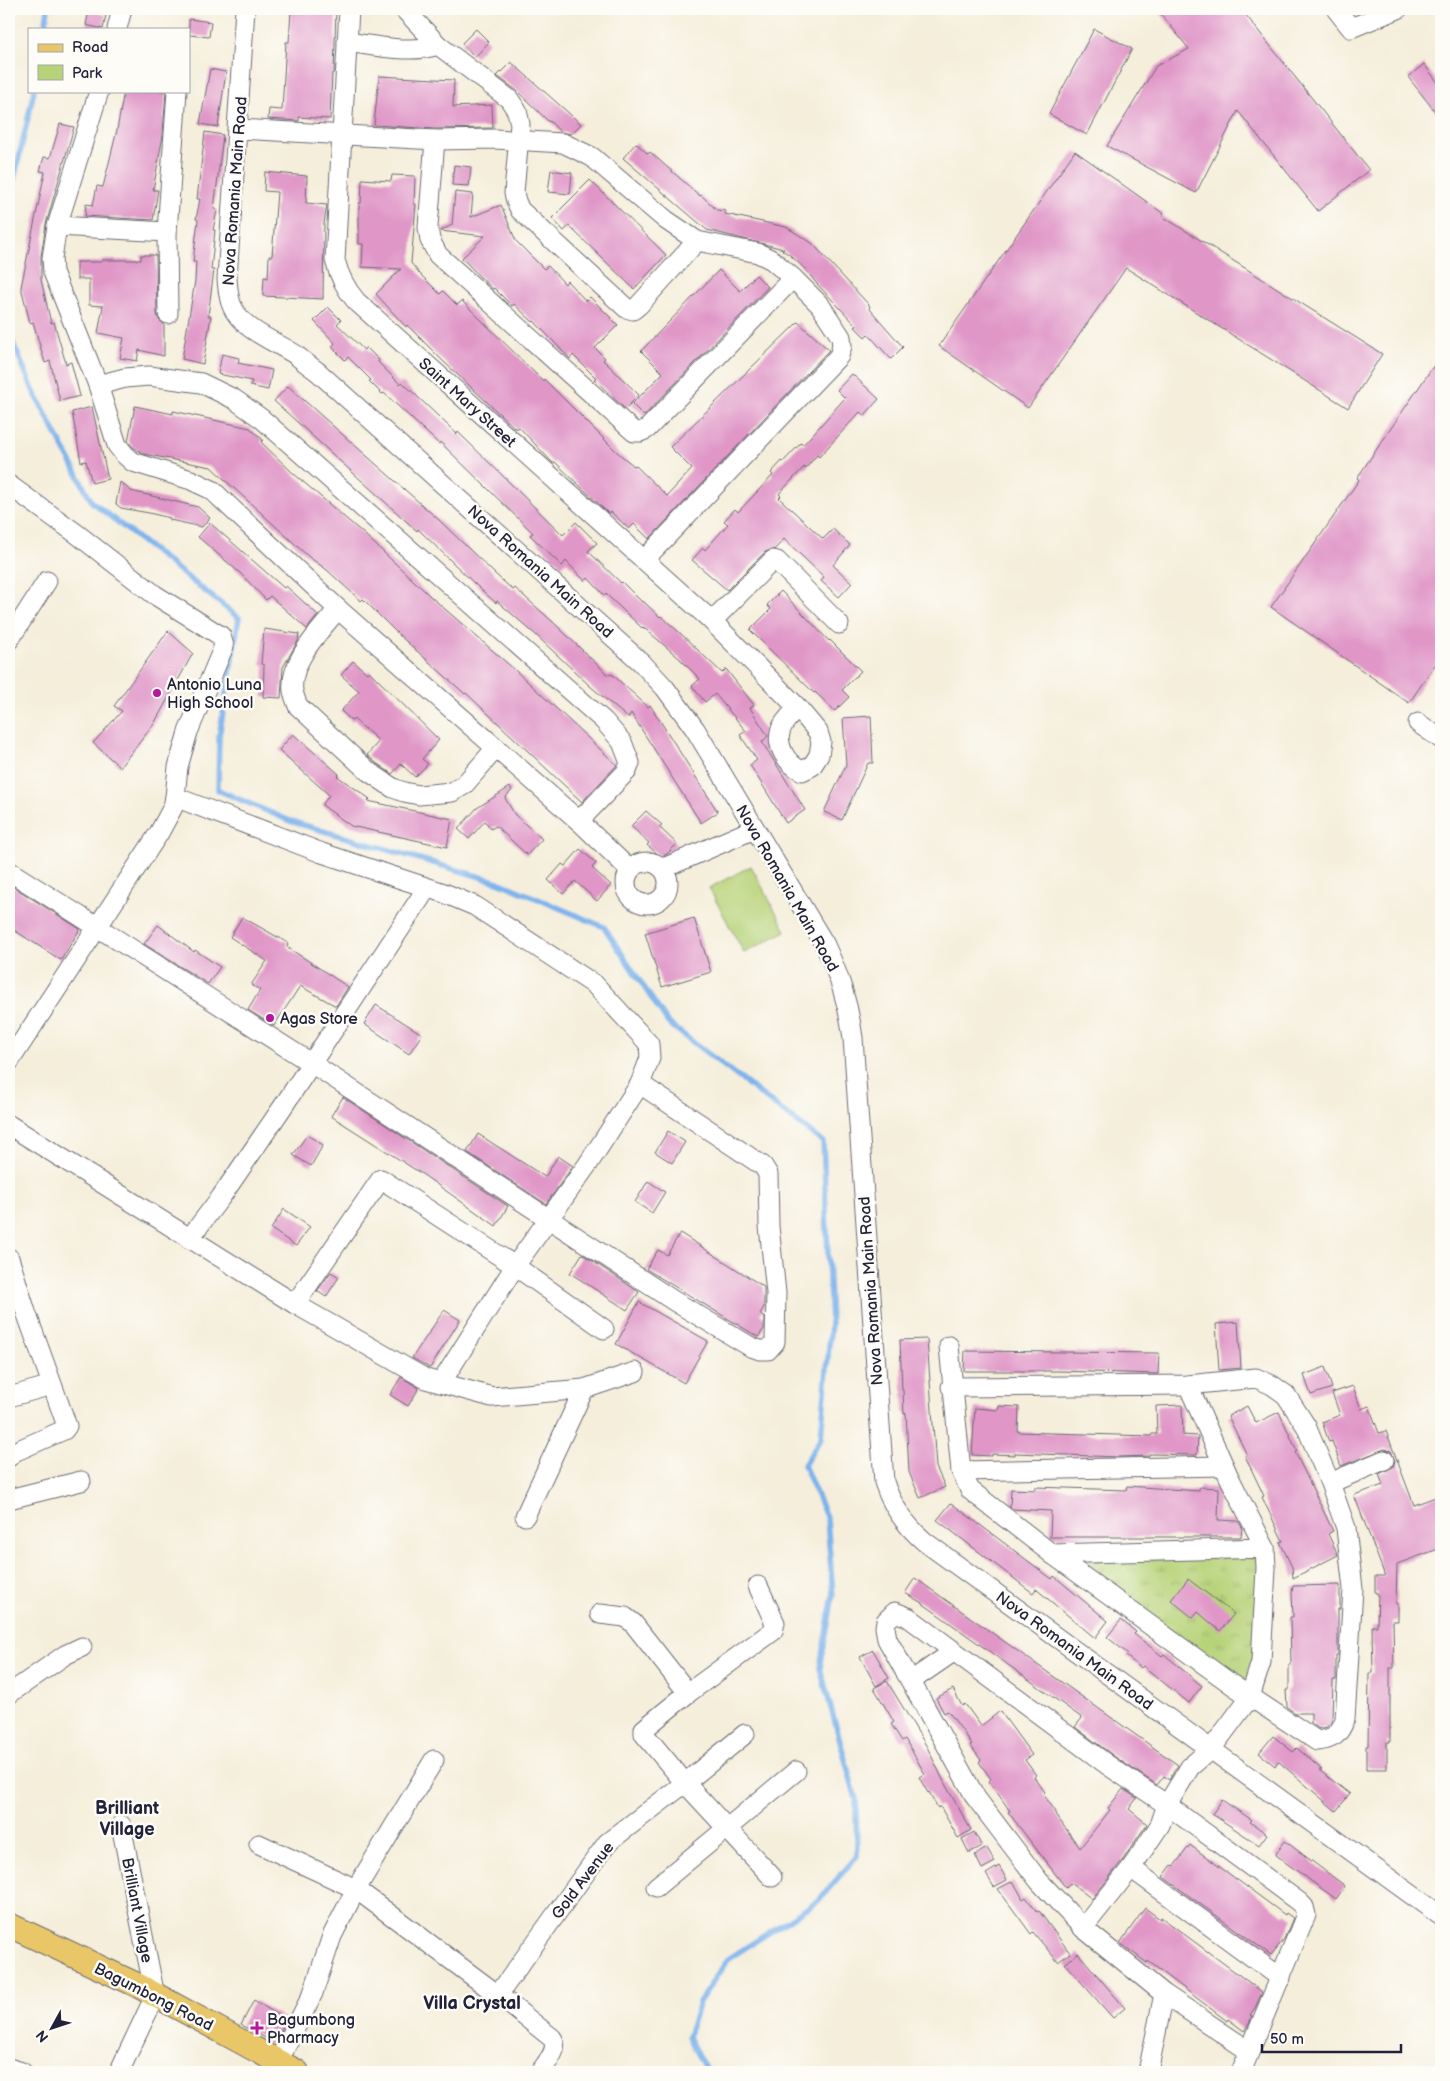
<svg xmlns="http://www.w3.org/2000/svg" width="1450" height="2081" font-family="'Balsamiq Sans',sans-serif">
  <defs>
    <pattern id="grass-tufts" width="24" height="20" patternUnits="userSpaceOnUse" patternTransform="scale(1.25)"><rect width="24" height="20" fill="#b7d379"/><path d="M3 7l-1-3M5 7V3M7 7l1-3M15 17l-1-3M17 17v-4M19 17l1-3" fill="none" stroke="#9db56a"/></pattern>
  </defs>
  <rect width="100%" height="100%" fill="#fdfcf7"/>
  <filter id="ink" filterUnits="userSpaceOnUse"><feTurbulence type="fractalNoise" baseFrequency=".02" numOctaves="2"/><feDisplacementMap in="SourceGraphic" scale="10" xChannelSelector="R" yChannelSelector="G"/><feConvolveMatrix kernelMatrix="1 2 1 2 8 2 1 2 1" color-interpolation-filters="sRGB"/></filter>
  <filter id="wash" filterUnits="userSpaceOnUse"><feTurbulence type="fractalNoise" baseFrequency=".0096" numOctaves="4" result="noise"/><feDisplacementMap in="SourceGraphic" scale="20" xChannelSelector="R" yChannelSelector="G"/><feGaussianBlur stdDeviation="1.12" result="paint"/><feColorMatrix in="noise" values="0 0 0 0 0 0 0 0 0 0 0 0 0 0 0 0 0 1.4 0 .05"/><feComposite in="paint" operator="in"/></filter>
  <g filter="url(#wash)">
    <rect width="100%" height="100%" fill="#f5eedb"/>
    <!-- grass -->
    <polygon fill="url(#grass-tufts)" stroke="#6c7a5a" points="1260,1557 1251,1690 1077,1561"/>
    <!-- park -->
    <polygon fill="#b7d379" stroke="#6c7a5a" points="751,866 786,931 744,953 709,888"/>
    <g fill="none" stroke-linecap="round" stroke-linejoin="round">
      <!-- stream -->
      <g stroke="#7eb3ec" stroke-width="5.5">
        <polyline points="45,29 48,9"/>
        <polyline points="9,202 34,91"/>
        <polyline points="9,333 33,390 92,502 239,618 219,736 218,790 290,821 498,882 604,927 668,1023 823,1142 831,1323 821,1438 804,1465 827,1519 833,1595 820,1668 856,1799 857,1856 818,1901 728,1959 699,2002 688,2037 707,2072"/>
      </g>
    </g>
    <g id="blocks">
      <!-- building -->
      <g fill="#e097c8">
        <polygon points="316,9 336,9 334,73 332,73 330,119 299,117 299,121 268,119 269,109 282,110 286,42 289,42 291,11 316,12"/>
        <polygon points="1157,9 1241,9 1369,170 1318,211 1238,111 1196,193 1107,146 1156,66 1189,49"/>
        <polygon points="89,10 106,15 103,29 86,25"/>
        <polygon points="189,19 211,22 209,37 189,35"/>
        <polygon points="476,29 489,42 475,57 462,43"/>
        <polygon points="1094,29 1132,49 1087,135 1049,114"/>
        <polygon points="511,62 581,124 571,134 560,132 550,121 549,122 516,90 497,76"/>
        <polygon points="1424,64 1441,87 1441,119 1408,77"/>
        <polygon points="210,69 226,72 218,127 200,124"/>
        <polygon points="379,76 454,80 453,107 492,105 493,128 435,129 374,125"/>
        <polygon points="124,91 166,91 163,135 153,190 158,190 153,220 85,216 86,204 93,205 97,186 103,187 117,130"/>
        <polygon points="60,124 74,127 46,224 41,256 41,280 51,323 54,322 66,364 71,362 80,396 60,401 50,361 45,363 33,322 30,323 21,287 45,172 40,171 44,157 50,158"/>
        <polygon points="205,132 223,135 214,209 217,210 213,230 215,230 211,270 214,270 208,316 211,316 203,364 182,359 195,281 196,262 193,262 198,220 196,219 200,199 197,199"/>
        <polygon points="636,143 648,154 650,152 700,196 701,195 717,210 726,211 725,214 786,227 812,243 870,306 869,308 903,347 891,359 868,334 865,337 855,327 857,326 817,284 806,270 790,255 782,250 784,249 707,230 623,158"/>
        <polygon points="1075,151 1164,214 1162,216 1382,354 1348,408 1126,268 1028,408 939,346"/>
        <polygon points="454,165 471,167 469,186 452,185"/>
        <polygon points="551,170 572,173 570,194 548,192"/>
        <polygon points="265,172 307,176 306,203 327,205 324,223 323,299 263,296 264,277 268,278 269,256 272,256 277,192 264,191"/>
        <polygon points="392,175 415,176 414,204 416,204 411,263 419,273 440,294 443,291 457,305 462,301 543,381 544,379 618,453 634,466 635,465 667,496 692,469 670,447 798,322 829,350 649,539 634,524 629,529 611,512 609,514 555,462 553,463 550,460 519,427 516,429 444,362 407,325 406,327 376,294 401,269 362,267 363,244 359,244 359,203 361,203 362,179 391,181"/>
        <polygon points="590,180 666,255 634,289 569,226 564,231 552,218"/>
        <polygon points="455,192 473,194 471,217 501,205 516,241 544,269 548,266 565,284 567,281 586,301 590,297 618,325 595,348 605,358 603,360 639,395 625,409 594,379 596,378 573,355 570,359 534,321 533,322 514,304 512,306 494,288 493,289 482,279 462,258 485,236 440,231 452,225"/>
        <polygon points="141,255 156,255 157,314 159,320 164,324 164,356 139,350 137,361 120,358 124,338 98,333 103,306 89,305 89,279 77,279 77,262 102,262 102,260 141,260"/>
        <polygon points="719,270 740,291 756,275 768,287 644,416 632,404 663,373 641,351"/>
        <polygon points="328,307 341,320 337,324 364,350 366,347 379,360 378,362 400,384 402,382 457,434 458,432 563,535 576,522 597,543 588,551 621,583 622,582 642,602 643,601 660,617 661,616 679,632 722,673 726,669 754,705 750,708 768,736 762,742 805,810 786,823 750,765 757,760 740,735 746,731 715,694 705,702 692,686 700,679 679,658 643,627 642,628 606,594 605,596 588,578 585,581 566,561 562,566 530,535 533,533 440,442 439,444 384,393 382,394 369,381 371,380 348,357 345,360 332,347 335,343 314,321"/>
        <polygon points="222,354 239,358 238,363 272,370 268,390 250,386 252,381 218,374"/>
        <polygon points="1441,355 1441,656 1409,703 1271,607 1359,480 1357,478"/>
        <polygon points="852,374 879,399 864,416 860,412 819,457 817,455 805,469 804,467 779,494 781,496 779,498 823,539 833,529 850,545 833,565 852,583 839,597 821,581 824,577 784,539 775,549 765,552 727,590 692,560 703,548 705,550 728,524 724,521 735,509 738,512 773,475 771,473 782,461 783,462 801,443 803,445 845,398 837,390"/>
        <polygon points="288,386 439,520 494,573 513,590 515,588 553,622 607,674 613,675 648,707 650,705 718,812 701,823 631,713 628,718 590,686 536,635 497,601 496,603 477,586 418,529 417,531 274,401"/>
        <polygon points="135,406 173,414 173,411 250,428 263,440 261,442 293,473 364,534 430,596 515,670 617,765 582,802 466,693 465,694 398,634 363,599 361,601 327,570 309,557 211,467 144,454 133,447 128,441"/>
        <polygon points="92,407 108,479 92,483 86,461 81,462 72,412"/>
        <polygon points="120,482 131,491 198,507 210,518 202,527 170,520 170,518 149,513 121,508 116,504"/>
        <polygon points="210,523 284,588 286,586 318,615 307,629 270,596 266,600 240,573 198,537"/>
        <polygon points="781,591 829,641 830,640 861,671 842,690 849,697 835,711 815,692 814,693 750,630 771,609 767,605"/>
        <polygon points="264,629 299,634 298,641 283,667 281,698 263,697 264,665 261,664"/>
        <polygon points="168,631 193,653 154,724 120,767 93,743 122,711 114,706"/>
        <polygon points="353,661 367,673 369,671 439,740 422,759 428,764 415,777 401,764 392,774 375,762 367,755 379,741 354,719 352,721 341,711 359,691 341,675"/>
        <polygon points="871,716 873,763 868,763 842,820 824,812 846,765 843,718"/>
        <polygon points="293,734 339,774 337,776 370,799 368,801 452,819 447,847 351,826 322,805 329,795 279,750"/>
        <polygon points="510,787 512,790 505,798 515,815 542,839 527,855 496,826 491,829 485,821 469,839 458,829 477,808"/>
        <polygon points="646,811 662,825 659,827 677,844 667,854 661,857 647,845 649,843 631,826"/>
        <polygon points="580,849 596,863 592,868 611,885 597,901 575,881 563,894 548,880 562,864 565,866"/>
        <polygon points="9,884 80,929 61,960 9,927"/>
        <polygon points="242,917 288,943 287,947 348,987 336,1006 300,986 274,1026 248,1010 260,990 251,985 267,961 230,937"/>
        <polygon points="694,918 711,972 662,987 645,933"/>
        <polygon points="158,925 194,952 195,950 220,967 208,984 144,944"/>
        <polygon points="376,1005 422,1034 409,1054 364,1024"/>
        <polygon points="343,1097 508,1206 496,1226 422,1174 331,1116"/>
        <polygon points="668,1131 685,1142 672,1163 655,1152"/>
        <polygon points="478,1134 545,1177 558,1156 573,1166 546,1204 467,1152"/>
        <polygon points="307,1135 323,1145 311,1166 293,1155"/>
        <polygon points="648,1181 665,1192 652,1213 635,1202"/>
        <polygon points="284,1209 310,1227 296,1246 271,1229"/>
        <polygon points="680,1233 764,1287 764,1307 760,1314 764,1318 764,1329 758,1337 646,1269 658,1250 667,1255"/>
        <polygon points="582,1254 639,1292 627,1310 570,1273"/>
        <polygon points="331,1272 339,1277 326,1297 317,1291"/>
        <polygon points="639,1302 708,1341 684,1383 616,1344"/>
        <polygon points="444,1310 460,1320 430,1368 412,1358"/>
        <polygon points="1238,1322 1241,1368 1219,1370 1216,1324"/>
        <polygon points="927,1339 936,1467 945,1487 920,1498 909,1472 906,1413 904,1414 903,1390 902,1390 900,1340"/>
        <polygon points="965,1351 1159,1353 1158,1374 1057,1371 964,1371"/>
        <polygon points="1325,1367 1332,1388 1311,1395 1304,1375"/>
        <polygon points="401,1377 419,1388 408,1406 390,1395"/>
        <polygon points="1353,1386 1361,1409 1369,1406 1379,1433 1386,1431 1414,1505 1441,1495 1441,1548 1397,1564 1396,1604 1398,1604 1398,1621 1393,1621 1394,1668 1390,1668 1390,1742 1387,1742 1387,1769 1366,1769 1366,1746 1368,1746 1369,1673 1373,1673 1372,1626 1377,1626 1378,1593 1375,1593 1375,1576 1385,1576 1354,1495 1383,1485 1379,1474 1393,1467 1395,1461 1391,1451 1385,1449 1341,1466 1332,1441 1329,1442 1322,1422 1340,1415 1332,1393"/>
        <polygon points="1182,1405 1183,1435 1198,1436 1197,1455 1149,1454 1149,1456 1118,1457 1015,1453 1015,1455 992,1454 992,1456 972,1455 975,1408 998,1410 999,1406 1019,1407 1018,1432 1151,1436 1152,1434 1157,1434 1156,1406"/>
        <polygon points="1247,1406 1256,1423 1279,1412 1297,1451 1295,1452 1333,1531 1328,1534 1338,1555 1293,1578 1292,1567 1280,1542 1283,1541 1262,1497 1264,1496 1245,1456 1247,1455 1228,1416"/>
        <polygon points="1127,1486 1199,1491 1199,1487 1219,1488 1218,1520 1238,1521 1242,1527 1241,1537 1050,1537 1051,1511 1012,1509 1010,1507 1011,1489 1035,1490 1035,1487 1126,1490"/>
        <polygon points="951,1503 1052,1579 1054,1576 1108,1621 1095,1638 1036,1589 1033,1593 937,1520"/>
        <polygon points="915,1578 1178,1765 1169,1780 1164,1776 1157,1785 1115,1757 1075,1727 1082,1718 922,1603 905,1593"/>
        <polygon points="1188,1579 1234,1614 1220,1631 1198,1612 1193,1618 1171,1600"/>
        <polygon points="1340,1585 1340,1609 1338,1609 1338,1656 1336,1656 1336,1680 1333,1680 1332,1721 1327,1727 1319,1729 1311,1723 1311,1713 1295,1713 1287,1707 1286,1690 1289,1690 1289,1665 1291,1665 1290,1617 1293,1617 1292,1593 1293,1586"/>
        <polygon points="1121,1620 1136,1632 1134,1634 1162,1656 1164,1654 1202,1686 1189,1703 1143,1666 1141,1668 1126,1656 1128,1654 1107,1637"/>
        <polygon points="873,1650 889,1678 876,1686 860,1657"/>
        <polygon points="887,1681 927,1747 945,1784 971,1830 958,1838 940,1806 938,1808 929,1792 928,1793 919,1777 925,1774 905,1739 902,1741 891,1724 894,1722 874,1688"/>
        <polygon points="953,1689 962,1706 965,1704 981,1726 1000,1711 1032,1755 1025,1760 1036,1775 1034,1777 1045,1792 1043,1794 1056,1812 1055,1814 1080,1848 1110,1810 1108,1808 1123,1789 1137,1798 1129,1809 1147,1824 1122,1861 1092,1899 1071,1883 1066,1888 1008,1812 1010,1811 989,1781 991,1779 979,1762 981,1760 970,1745 972,1744 948,1711 944,1713 936,1698"/>
        <polygon points="1273,1736 1293,1752 1297,1748 1322,1770 1319,1770 1350,1794 1336,1811 1278,1761 1275,1766 1259,1753"/>
        <polygon points="1222,1800 1252,1820 1250,1822 1267,1834 1259,1845 1212,1814"/>
        <polygon points="974,1832 982,1846 969,1853 962,1839"/>
        <polygon points="1285,1841 1345,1886 1336,1899 1275,1855"/>
        <polygon points="1190,1845 1285,1915 1286,1913 1293,1918 1284,1939 1271,1955 1163,1877 1172,1865 1174,1866"/>
        <polygon points="987,1848 995,1862 982,1869 975,1855"/>
        <polygon points="999,1866 1007,1880 994,1887 986,1874"/>
        <polygon points="1013,1881 1023,1899 1026,1897 1037,1912 1039,1911 1070,1953 1058,1962 1033,1932 1031,1934 998,1889"/>
        <polygon points="1145,1908 1160,1919 1161,1917 1262,1992 1255,2008 1250,2015 1252,2016 1249,2024 1244,2031 1228,2019 1227,2021 1148,1961 1147,1963 1120,1943"/>
        <polygon points="1078,1953 1125,2008 1113,2018 1065,1964"/>
        <polygon points="254,2000 286,2020 275,2043 241,2025"/>
      </g>
    </g>
  </g>
  <g filter="url(#ink)">
    <use href="#blocks" fill-opacity="0" stroke="#6c6973" stroke-width="1"/>
    <g fill="none" stroke-linecap="round" stroke-linejoin="round">
      <!-- minor casing -->
      <g stroke="#6c6973" stroke-width="21">
        <g id="minor">
          <path d="M245,9L227,279C228,288 228,297 232,306C242,330 275,341 296,355C303,361 310,366 318,372L642,663L665,688L695,729L825,945C840,978 848,1002 853,1038L884,1482C892,1507 905,1525 925,1542L1441,1916"/>
          <path d="M349,9L335,260C339,276 345,288 356,301L712,621L798,708L818,732L821,742L819,755L812,766L802,771C787,764 775,746 781,729C784,721 792,714 798,708"/>
          <polyline points="404,9 438,45 509,99 517,111 520,124 514,193 516,201 520,210 626,308 633,310 639,305 697,241"/>
          <polyline points="1336,9 1351,28 1398,9"/>
          <polyline points="117,29 122,9"/>
          <path d="M347,42C375,46 412,54 438,45"/>
          <polyline points="239,129 435,140 495,139 563,143 592,157 666,220 697,241 758,253 772,260 793,278 820,305 841,337 842,346 839,356 644,560"/>
          <polyline points="435,140 428,227 430,240 438,255 634,432 640,432 647,429 793,278"/>
          <polyline points="57,226 167,232"/>
          <polyline points="168,314 167,232 177,91"/>
          <polygon points="149,376 201,383 234,399 262,419 604,721 622,742 630,763 627,771 579,821 338,609 212,490 191,480 133,462 125,455 117,445 98,385 125,378"/>
          <polyline points="98,385 53,272 52,258 57,226 99,91"/>
          <polyline points="9,485 77,534 155,595 221,636 224,646 188,732 178,767 175,797 322,853 444,893 475,906 595,985 649,1044 650,1058 640,1084 588,1164 515,1266 441,1383"/>
          <path d="M338,609C321,630 289,661 293,691C294,696 296,701 298,706L368,771L393,788L404,792L419,795L452,792L464,785L496,748"/>
          <polyline points="712,621 773,560 777,561 839,624"/>
          <polyline points="9,640 47,581"/>
          <polyline points="1418,723 1441,739"/>
          <polyline points="579,821 630,870"/>
          <circle cx="647" cy="883" r="21"/>
          <polyline points="664,868 754,829"/>
          <polyline points="9,871 311,1063 674,1301 751,1347 760,1350 768,1350 775,1342 776,1293 769,1226 768,1174 763,1166 640,1084"/>
          <polyline points="9,1062 159,833 173,807 175,797"/>
          <polyline points="9,1125 295,1304 426,1379 492,1397 584,1389 635,1372"/>
          <polyline points="189,1239 221,1197 282,1108 427,888"/>
          <polyline points="9,1258 26,1312 67,1426 64,1430 14,1452 9,1457"/>
          <polyline points="295,1304 381,1179 515,1266 604,1329"/>
          <path d="M949,1346L961,1471L970,1490L1052,1554L1234,1686L1317,1741C1334,1739 1339,1735 1345,1719L1353,1589L1346,1528L1330,1483L1306,1426L1286,1395L1272,1385L1256,1378L1188,1385L951,1387"/>
          <polyline points="1188,1385 1229,1477 1265,1548"/>
          <polyline points="9,1397 52,1385"/>
          <polyline points="961,1471 1224,1466"/>
          <polyline points="1330,1483 1384,1460"/>
          <polyline points="9,1499 81,1481"/>
          <polyline points="525,1516 584,1389"/>
          <polyline points="1052,1554 1265,1548 1266,1568 1261,1662 1250,1697 1212,1748 1190,1767 1167,1805 1160,1825 1150,1840 1131,1868 1083,1928"/>
          <polyline points="758,1586 775,1623 773,1631 688,1693 644,1729 644,1734 685,1783 772,1877"/>
          <polyline points="600,1614 625,1617 633,1623 688,1693"/>
          <polyline points="911,1681 953,1652"/>
          <polyline points="9,1694 65,1655 82,1647"/>
          <path d="M259,1844L356,1889L498,1995L552,2038C560,2049 547,2062 540,2072"/>
          <polyline points="1131,1868 1281,1978"/>
          <polyline points="656,1887 796,1771"/>
          <polyline points="498,1995 607,1843 685,1783 745,1734"/>
          <polyline points="278,2062 313,1993 332,1936 356,1889 434,1760"/>
          <polyline points="9,2068 22,2072"/>
          <polyline points="119,2072 155,1996 121,1825"/>
          <polyline points="1148,2072 1164,1994"/>
          <polyline points="1241,2072 1306,1915 1304,1907 1299,1902 1167,1805 1109,1766 908,1617 895,1612 886,1621 885,1627 887,1639 976,1798 1039,1881 1083,1928 1164,1994 1249,2051"/>
        </g>
      </g>
      <!-- major casing -->
      <g stroke="#6c6973" stroke-width="26">
        <polyline id="major" points="9,1925 137,1985 297,2072"/>
      </g>
      <!-- minor -->
      <use href="#minor" stroke="#fff" stroke-width="19"/>
      <!-- major -->
      <use href="#major" stroke="#e9c769" stroke-width="24"/>
    </g>
  </g>
  <!-- markers -->
  <g fill="#b5179e" stroke="#fdfcf7" stroke-width="2">
    <circle cx="157" cy="693" r="5"/>
    <circle cx="270" cy="1018" r="5"/>
    <path d="M254.5 2020.5h5v5h5v5h-5v5h-5v-5h-5v-5h5z"/>
  </g>
  <g text-anchor="middle" stroke-width="5" stroke-linejoin="round" paint-order="stroke">
    <!-- street labels -->
    <g font-size="16" fill="#22223b" stroke="#fdfcf7">
      <text transform="translate(234 191) rotate(-86)" y="6">Nova Romania Main Road</text>
      <text transform="translate(468 402) rotate(42)" y="6">Saint Mary Street</text>
      <text transform="translate(541 571) rotate(42)" y="6">Nova Romania Main Road</text>
      <text transform="translate(788 888) rotate(60)" y="6">Nova Romania Main Road</text>
      <text transform="translate(870 1291) rotate(-94)" y="6">Nova Romania Main Road</text>
      <text transform="translate(1075 1650) rotate(36)" y="6">Nova Romania Main Road</text>
      <text transform="translate(582 1880) rotate(-53)" y="6">Gold Avenue</text>
      <text transform="translate(138 1910) rotate(79)" y="6">Brilliant Village</text>
      <text transform="translate(154 1996) rotate(27)" y="6">Bagumbong Road</text>
    </g>
    <!-- poi labels -->
    <g font-size="16" fill="#22223b" stroke="#fdfcf7" text-anchor="start">
      <text x="167" y="690">Antonio Luna<tspan x="167" dy="18">High School</tspan></text>
      <text x="280" y="1024">Agas Store</text>
      <text x="267" y="2025">Bagumbong<tspan x="267" dy="18">Pharmacy</tspan></text>
    </g>
    <!-- neighbourhood labels -->
    <g font-size="18" font-weight="bold" fill="#22223b" stroke="#fdfcf7">
      <text x="127" y="1814">Brilliant<tspan x="127" dy="21">Village</tspan></text>
      <text x="472" y="2009">Villa Crystal</text>
    </g>
  </g>
  <!-- margin -->
  <rect width="1450" height="2081" fill="none" stroke="#fdfcf7" stroke-width="30"/>
  <!-- legend -->
  <rect x="28" y="28" width="162" height="65" fill="#fdfcf7" stroke="#a5a5ac"/>
  <rect x="38" y="44" width="25" height="8" fill="#e9c769" stroke="#a5a5ac"/>
  <text x="72" y="52" font-size="15" fill="#22223b">Road</text>
  <rect x="38" y="65" width="25" height="15" fill="#b7d379" stroke="#a5a5ac"/>
  <text x="72" y="78" font-size="15" fill="#22223b">Park</text>
  <!-- north arrow -->
  <g transform="translate(52 2028) rotate(230)" stroke="#fdfcf7" stroke-width="4" paint-order="stroke">
  <path d="M0-4L9 19L0 12L-9 19Z" fill="#22223b"/>
  <text y="-8" font-size="14" font-weight="bold" text-anchor="middle" fill="#22223b">N</text>
  </g>
  <!-- scale -->
  <path d="M1262 2044v8h139v-8" fill="none" stroke="#22223b" stroke-width="2.5"/>
  <text x="1270" y="2044" font-size="15" fill="#22223b" stroke="#fdfcf7" stroke-width="4" paint-order="stroke">50 m</text>
</svg>
